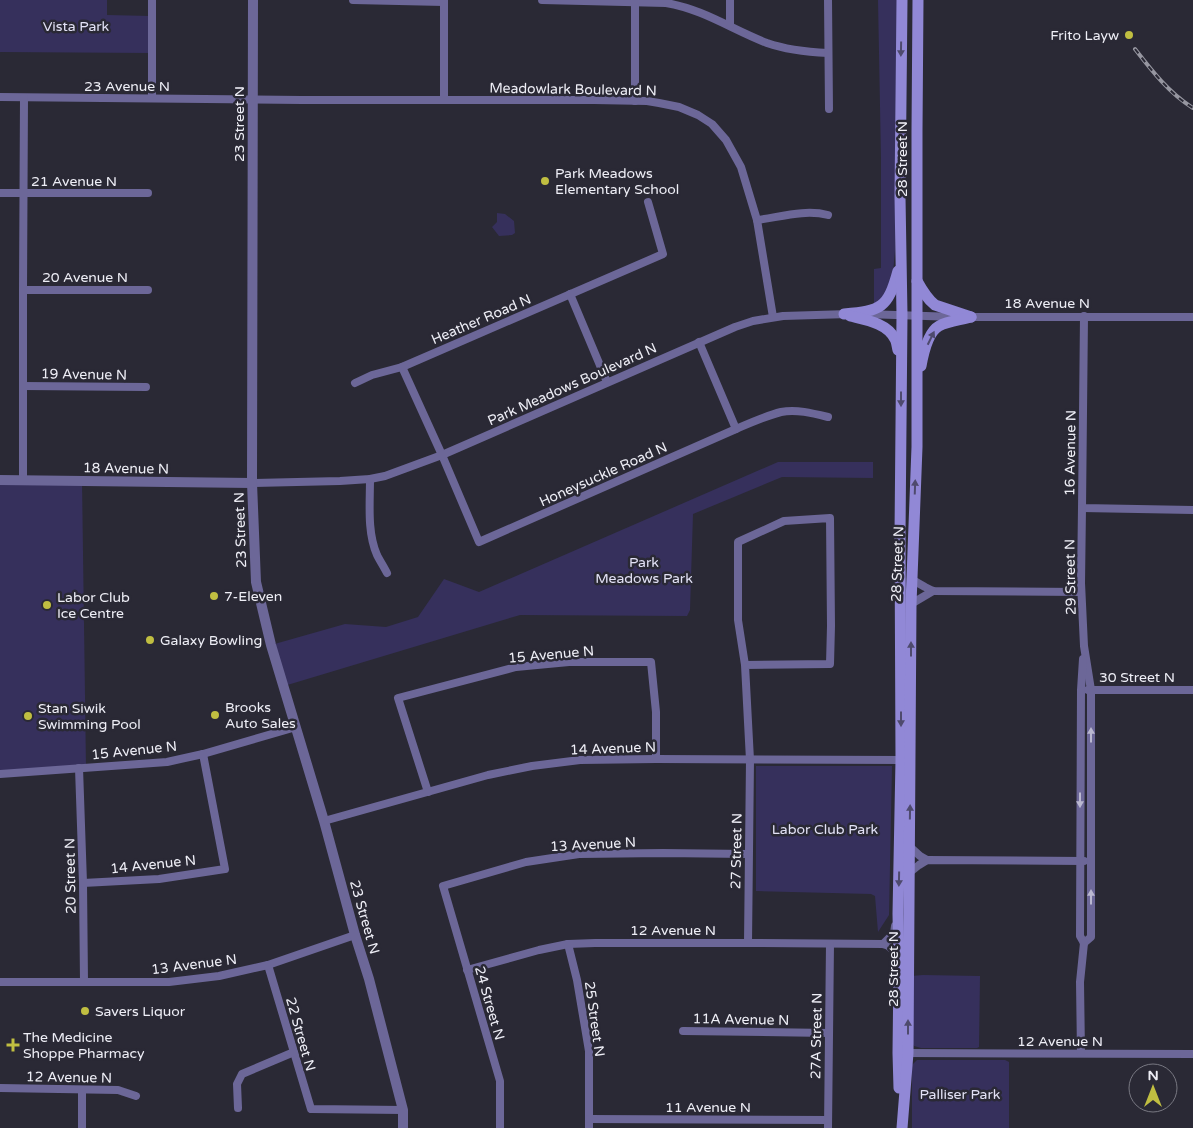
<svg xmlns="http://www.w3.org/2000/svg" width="1193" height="1128" font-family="'Varela Round',sans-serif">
  <rect width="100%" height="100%" fill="#2a2935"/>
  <!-- green -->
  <g fill="#36305c">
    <polygon points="0,0 107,0 107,15 151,16 151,53 0,52"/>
    <polygon points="878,0 898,0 895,251 893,273 888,293 874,304 874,269 881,268 881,159"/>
    <polygon points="497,213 505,214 514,221 515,233 512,235 499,236 492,227 497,222"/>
    <polygon points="778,462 873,462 873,478 782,477 693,514 690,610 687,616 520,615 284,686 271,645 345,624 386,627 418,617 444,579 479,592"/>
    <polygon points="0,480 82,481 86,768 0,774"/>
    <polygon points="756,766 892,766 889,915 878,932 875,896 871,894 756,891"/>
    <polygon points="923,975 980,976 979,1047 977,1048 921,1048 914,1046 911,1041 911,976"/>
    <polygon points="917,1060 1005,1060 1009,1062 1009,1128 912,1128 912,1065"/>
  </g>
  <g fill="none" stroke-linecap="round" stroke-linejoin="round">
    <!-- minor -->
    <g stroke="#6c6798" stroke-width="8">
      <polyline points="152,0 152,98"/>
      <polyline points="353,0 444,2"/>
      <polyline points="444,0 444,100"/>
      <path d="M542,0L666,3C703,9 733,30 767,43C787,50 807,52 828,53"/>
      <polyline points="635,0 635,101"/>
      <polyline points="730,0 730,25"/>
      <polyline points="828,0 829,109"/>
      <polyline points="0,97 302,100 594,100 647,101 659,103 679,107 698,115 712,124 726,140 741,167 757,220 773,317"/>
      <polyline points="0,193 148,193"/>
      <path d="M757,220C780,217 805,209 828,215"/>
      <polyline points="23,290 148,290"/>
      <polyline points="570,294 607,382"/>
      <polyline points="865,314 956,317"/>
      <polyline points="1084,316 1082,508 1193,510"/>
      <polyline points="968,317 1193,317"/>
      <polyline points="699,342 736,429"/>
      <path d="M402,367L442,455L479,542L736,429C750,423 765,416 781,412C796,409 812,413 828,417"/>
      <polyline points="355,383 372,375 402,367 663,254 648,202"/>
      <polyline points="23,386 146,387"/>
      <path d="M370,479C370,504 367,532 377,555C380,561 384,567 387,573"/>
      <polyline points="23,480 23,290 24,98"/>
      <polyline points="252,483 340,481 370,479 385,476 442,455 735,327 753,321 783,316 849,314"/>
      <polyline points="1082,508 1081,583 1084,646 1091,690 1091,937 1084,943"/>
      <polyline points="911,579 925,587 933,591 1081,592"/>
      <polyline points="911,604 933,591"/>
      <polyline points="1083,659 1081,690 1080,936 1084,943"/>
      <polyline points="745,665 830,664 831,626 830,518 784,521 738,542 738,620 745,665 750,760 748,943"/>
      <polyline points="1088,690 1193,690"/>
      <polyline points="79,768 83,883 84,982"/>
      <polyline points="0,774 167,762 203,754 296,727"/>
      <polyline points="428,792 398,698 516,667 569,662 651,662 656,712 656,759"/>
      <polyline points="324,821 488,775 532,766 580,760 656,759 904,760"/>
      <polyline points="909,846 920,856 927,860"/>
      <polyline points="909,873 919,865 927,860 1084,861"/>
      <polyline points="83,883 159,879 225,869 203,754"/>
      <polyline points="568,944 577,980 589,1051 589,1128"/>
      <polyline points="883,944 894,933 895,926"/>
      <polyline points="268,965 311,1109 403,1110"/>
      <path d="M467,970L539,950L568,944L595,943H748L883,944C891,945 894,952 897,959"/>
      <polyline points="0,982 169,982 219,976 268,965 355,935"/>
      <polyline points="683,1031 829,1033"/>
      <polyline points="905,1053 1193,1054"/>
      <polyline points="1081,1053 1080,982 1084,943"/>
      <polyline points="0,1088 118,1090 136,1096"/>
      <polyline points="82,1090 82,1128"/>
      <polyline points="238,1108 237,1084 242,1074 294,1052"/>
      <polyline points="589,1119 828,1120"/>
      <polyline points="500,1128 500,1081 443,886 526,862 579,854 663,853 748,854"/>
      <polyline points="828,1128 830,944"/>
    </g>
    <!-- tertiary -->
    <g stroke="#6c6798" stroke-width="10">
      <polyline points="253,0 252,483 256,582 271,645 324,821 355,935 369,979 403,1110 403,1128"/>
      <polyline points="0,480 252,483"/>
    </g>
    <!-- secondary -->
    <g stroke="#9188d6" stroke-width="11">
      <path d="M917,281C922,290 927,299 935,305L971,317"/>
      <path d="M844,314C881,311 888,308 898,271"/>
      <path d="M850,316C866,320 887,323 895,339C897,342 897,347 898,350"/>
      <path d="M921,366C923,355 928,332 939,326C948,321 961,320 971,317"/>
      <polyline points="899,1088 898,1053 899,967 898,914 901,760 900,535 902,315 900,197 902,0"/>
      <polyline points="902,1128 908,1053 911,604 917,447 917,131 918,0"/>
    </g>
    <!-- rail casing -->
    <g stroke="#9696a0" stroke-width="4">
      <path id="rail" d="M1135,49C1152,71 1169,93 1193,108"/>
    </g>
    <!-- rail -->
    <use href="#rail" stroke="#2a2935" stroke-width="2" stroke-dasharray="5.5" stroke-linecap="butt"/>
  </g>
  <!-- one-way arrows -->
  <defs><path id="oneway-solid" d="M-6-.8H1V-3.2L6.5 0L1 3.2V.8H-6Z" transform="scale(1.25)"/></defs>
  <g fill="#4e4a6d">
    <use href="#oneway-solid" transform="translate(901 49) rotate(91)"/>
    <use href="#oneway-solid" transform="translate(931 338) rotate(-64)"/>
    <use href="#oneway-solid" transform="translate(901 399) rotate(90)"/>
    <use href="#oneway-solid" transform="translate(915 487) rotate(-88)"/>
    <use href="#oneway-solid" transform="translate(911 649) rotate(-90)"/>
    <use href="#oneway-solid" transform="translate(901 719) rotate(90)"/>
    <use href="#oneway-solid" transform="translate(910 812) rotate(-89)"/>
    <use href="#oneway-solid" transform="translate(899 879) rotate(91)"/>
    <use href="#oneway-solid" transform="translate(908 1027) rotate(-90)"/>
  </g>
  <g fill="#bab8d0">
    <use href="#oneway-solid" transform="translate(1091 735) rotate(-90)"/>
    <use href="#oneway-solid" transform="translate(1080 800) rotate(90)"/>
    <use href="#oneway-solid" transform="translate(1091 897) rotate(-90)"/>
  </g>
  <!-- markers -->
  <g fill="#c0be41" stroke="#2a2935" stroke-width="2">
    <circle cx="1129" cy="35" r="5"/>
    <circle cx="545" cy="181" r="5"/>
    <circle cx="214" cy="596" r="5"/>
    <circle cx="47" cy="605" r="5"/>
    <circle cx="150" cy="640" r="5"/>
    <circle cx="215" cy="715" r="5"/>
    <circle cx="28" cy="716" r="5"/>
    <circle cx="85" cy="1011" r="5"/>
    <path d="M10.5 1037.5h5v5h5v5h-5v5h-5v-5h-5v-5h5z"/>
  </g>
  <g text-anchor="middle" stroke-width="5" stroke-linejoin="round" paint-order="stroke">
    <!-- park labels -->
    <g font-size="14" fill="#e3e2f6" stroke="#2a2935">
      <text x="76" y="31">Vista Park</text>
      <text x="644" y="567">Park<tspan x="644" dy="16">Meadows Park</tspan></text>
      <text x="825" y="834">Labor Club Park</text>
      <text x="960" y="1099">Palliser Park</text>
    </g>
    <!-- poi labels -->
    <g font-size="14" fill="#eeeef6" stroke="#2a2935" text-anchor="start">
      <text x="1119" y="40" text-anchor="end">Frito Layw</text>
      <text x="555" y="178">Park Meadows<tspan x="555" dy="16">Elementary School</tspan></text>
      <text x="224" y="601">7-Eleven</text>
      <text x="57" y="602">Labor Club<tspan x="57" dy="16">Ice Centre</tspan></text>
      <text x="160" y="645">Galaxy Bowling</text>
      <text x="225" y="712">Brooks<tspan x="225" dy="16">Auto Sales</tspan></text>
      <text x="38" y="713">Stan Siwik<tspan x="38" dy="16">Swimming Pool</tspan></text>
      <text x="95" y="1016">Savers Liquor</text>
      <text x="23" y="1042">The Medicine<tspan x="23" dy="16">Shoppe Pharmacy</tspan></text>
    </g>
    <!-- street labels -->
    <g font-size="14" fill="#eeeef6" stroke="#2a2935">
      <text x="127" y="91">23 Avenue N</text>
      <text transform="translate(573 89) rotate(1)" y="5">Meadowlark Boulevard N</text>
      <text transform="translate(239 124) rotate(-90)" y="5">23 Street N</text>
      <text transform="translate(902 159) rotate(-90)" y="5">28 Street N</text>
      <text x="74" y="186">21 Avenue N</text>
      <text x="85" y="282">20 Avenue N</text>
      <text x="1047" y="308">18 Avenue N</text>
      <text transform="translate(481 319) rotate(-23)" y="5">Heather Road N</text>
      <text transform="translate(84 374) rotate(1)" y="5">19 Avenue N</text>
      <text transform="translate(572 384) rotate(-24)" y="5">Park Meadows Boulevard N</text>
      <text transform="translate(1070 453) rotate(-89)" y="5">16 Avenue N</text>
      <text transform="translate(126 468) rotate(1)" y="5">18 Avenue N</text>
      <text transform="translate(603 474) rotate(-24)" y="5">Honeysuckle Road N</text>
      <text transform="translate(240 530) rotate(-92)" y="5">23 Street N</text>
      <text transform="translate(897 564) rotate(-88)" y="5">28 Street N</text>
      <text transform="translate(1070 577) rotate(-91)" y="5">29 Street N</text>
      <text transform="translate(551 654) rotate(-5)" y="5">15 Avenue N</text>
      <text x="1137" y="682">30 Street N</text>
      <text transform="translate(613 748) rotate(-2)" y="5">14 Avenue N</text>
      <text transform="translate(134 750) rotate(-6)" y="5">15 Avenue N</text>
      <text transform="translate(593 844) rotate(-3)" y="5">13 Avenue N</text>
      <text transform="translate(736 851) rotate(-89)" y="5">27 Street N</text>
      <text transform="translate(153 864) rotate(-6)" y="5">14 Avenue N</text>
      <text transform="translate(70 876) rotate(-91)" y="5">20 Street N</text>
      <text transform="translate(365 917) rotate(74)" y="5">23 Street N</text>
      <text x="673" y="935">12 Avenue N</text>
      <text transform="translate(194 964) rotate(-7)" y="5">13 Avenue N</text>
      <text transform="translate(893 969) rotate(-90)" y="5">28 Street N</text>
      <text transform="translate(490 1003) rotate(74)" y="5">24 Street N</text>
      <text transform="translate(595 1019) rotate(82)" y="5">25 Street N</text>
      <text transform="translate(741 1019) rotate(1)" y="5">11A Avenue N</text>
      <text transform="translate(301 1034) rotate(74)" y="5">22 Street N</text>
      <text transform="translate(816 1036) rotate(-89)" y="5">27A Street N</text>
      <text x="1060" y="1046">12 Avenue N</text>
      <text transform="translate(69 1077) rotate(1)" y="5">12 Avenue N</text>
      <text x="708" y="1112">11 Avenue N</text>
    </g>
  </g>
  <!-- north arrow -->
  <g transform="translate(1153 1088)"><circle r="24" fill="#2a2935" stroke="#787882"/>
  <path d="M0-4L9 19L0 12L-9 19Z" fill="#c0be41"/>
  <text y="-8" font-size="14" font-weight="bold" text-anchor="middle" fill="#eeeef6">N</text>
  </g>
</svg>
